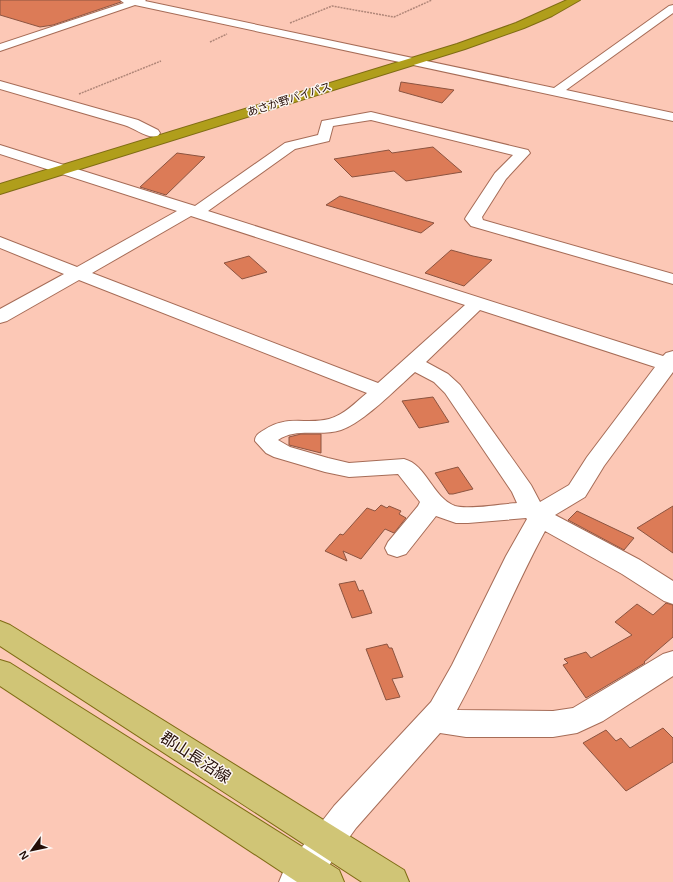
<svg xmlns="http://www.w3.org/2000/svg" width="673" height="882" font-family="Arial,'Noto Sans JP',sans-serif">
  <rect width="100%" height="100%" fill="#fcc8b6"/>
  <!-- building -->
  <g fill="#dc7b57" stroke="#8c5440">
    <polygon points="0,0 119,0 121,2 53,25 40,27 0,15"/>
    <polygon points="401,82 454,90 442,103 399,91"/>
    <polygon points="433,147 462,172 406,181 394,171 352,177 334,159 389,150 392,153"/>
    <polygon points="177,153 205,157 166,195 140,187"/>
    <polygon points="340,196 347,198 434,223 421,233 326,205"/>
    <polygon points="451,250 473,256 492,260 464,286 425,273"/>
    <polygon points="249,256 267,272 242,279 224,263"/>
    <polygon points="433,397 449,422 419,428 402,401"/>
    <polygon points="301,434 321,434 321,453 289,445 289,437"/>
    <polygon points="458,467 473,489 453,494 449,494 435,473"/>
    <polygon points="381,505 387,508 389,506 401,511 399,514 406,518 394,533 385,529 361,559 343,551 347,561 325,551 340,534 343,535 367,508 375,511"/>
    <polygon points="673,506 673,553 637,528"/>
    <polygon points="577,511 634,538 624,550 568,520"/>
    <polygon points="355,581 359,591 363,590 372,613 352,618 339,584"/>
    <polygon points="666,603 673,605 673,637 644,662 645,663 586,698 563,665 568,663 564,659 586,652 591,658 632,635 615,622 637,604 653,615"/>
    <polygon points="387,644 389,648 392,648 403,677 392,679 400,697 386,700 366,649"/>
    <polygon points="663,728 673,738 673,762 626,791 583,743 606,730 616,741 621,738 630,748"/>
  </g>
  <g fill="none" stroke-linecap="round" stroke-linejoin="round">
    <!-- minor casing -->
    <g stroke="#a66c57" stroke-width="2">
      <g id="minor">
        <polygon points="120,0 146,0 145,1 554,88 669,6 673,5 673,13 566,90 673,113 673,121 135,5 0,51 0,44 124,3"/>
        <path d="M0,81L138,120L158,130L160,133L158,136C146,139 135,128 124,125C83,113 41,101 0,89Z"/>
        <path d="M371,112L528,150L530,153L506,179L482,217L483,220L673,274V284L471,226L465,219L466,217L495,173L513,155L371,120L333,126L329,141L295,149L208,211L663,356L666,353L673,351V372L604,466L585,497L555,515L640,560L673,581V604L664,601L622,574L545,531C513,590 489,652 457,710L553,711L573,708L663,654L673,651V676L603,721L577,733L553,737H466L440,733L356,828L317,882H279L284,870L334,806L431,702L452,665L506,556L527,519L526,518L468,523H456L436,516L406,554L397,557L388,554L385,548L388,542L418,506L420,502L398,474L349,477L325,472L274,457L266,453L255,441C255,435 259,433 264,430C288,414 306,425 329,419C344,415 356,402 367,393L79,280L7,321L0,323V309L64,274L0,248V237L77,267L177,211L0,154V145L195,206L285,143L318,135L322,121ZM191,216L465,305L378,383L92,273ZM480,310L655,367L587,457L569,485L540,502L531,485L460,385L448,374L426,362ZM415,372L434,382L445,393L512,492L517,503C502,504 467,510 455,506C432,497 427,465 404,459L349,463L328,458L290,447L278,440C297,427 320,437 341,430C364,422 396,389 415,372Z"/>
      </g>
    </g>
    <!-- major casing -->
    <g stroke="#7f6c14" stroke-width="2">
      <g id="major">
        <polygon points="0,621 10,625 404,870 409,882 362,882 0,646"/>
        <polygon points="0,660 10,663 339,870 344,882 297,882 0,686"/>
      </g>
    </g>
    <!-- highway casing -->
    <g stroke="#7f6c14" stroke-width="2">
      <polygon id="highway" points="567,0 580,0 552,16 524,28 465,49 0,194 0,184 457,44 516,23"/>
    </g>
    <!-- path -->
    <g stroke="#b08678" stroke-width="1.5" stroke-dasharray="2 1" stroke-linecap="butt">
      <polyline points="290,23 332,6 394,17 432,0"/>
      <polyline points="210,42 227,34"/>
      <polyline points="79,94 161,61"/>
    </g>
    <!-- minor -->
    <use href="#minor" fill="#fff" fill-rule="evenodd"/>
    <!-- major -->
    <use href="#major" fill="#d0c576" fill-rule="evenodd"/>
    <!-- highway -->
    <use href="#highway" fill="#b09e1b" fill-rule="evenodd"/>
  </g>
  <g text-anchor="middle" stroke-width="3" stroke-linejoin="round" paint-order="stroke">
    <!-- far-street labels -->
    <g font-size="11" fill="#240e07" stroke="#fcf5f2">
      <text transform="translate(289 99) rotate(-18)" y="4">あさか野バイパス</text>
    </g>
    <!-- near-street labels -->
    <g font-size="16" fill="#240e07" stroke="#fcf5f2">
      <text transform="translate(196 757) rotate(33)" y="6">郡山長沼線</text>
    </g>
  </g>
  <!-- north arrow -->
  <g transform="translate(32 850) rotate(237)" stroke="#fcf5f2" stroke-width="3" paint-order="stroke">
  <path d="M0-3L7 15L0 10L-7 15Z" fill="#240e07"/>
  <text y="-6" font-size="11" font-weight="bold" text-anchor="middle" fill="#240e07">N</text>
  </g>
</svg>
